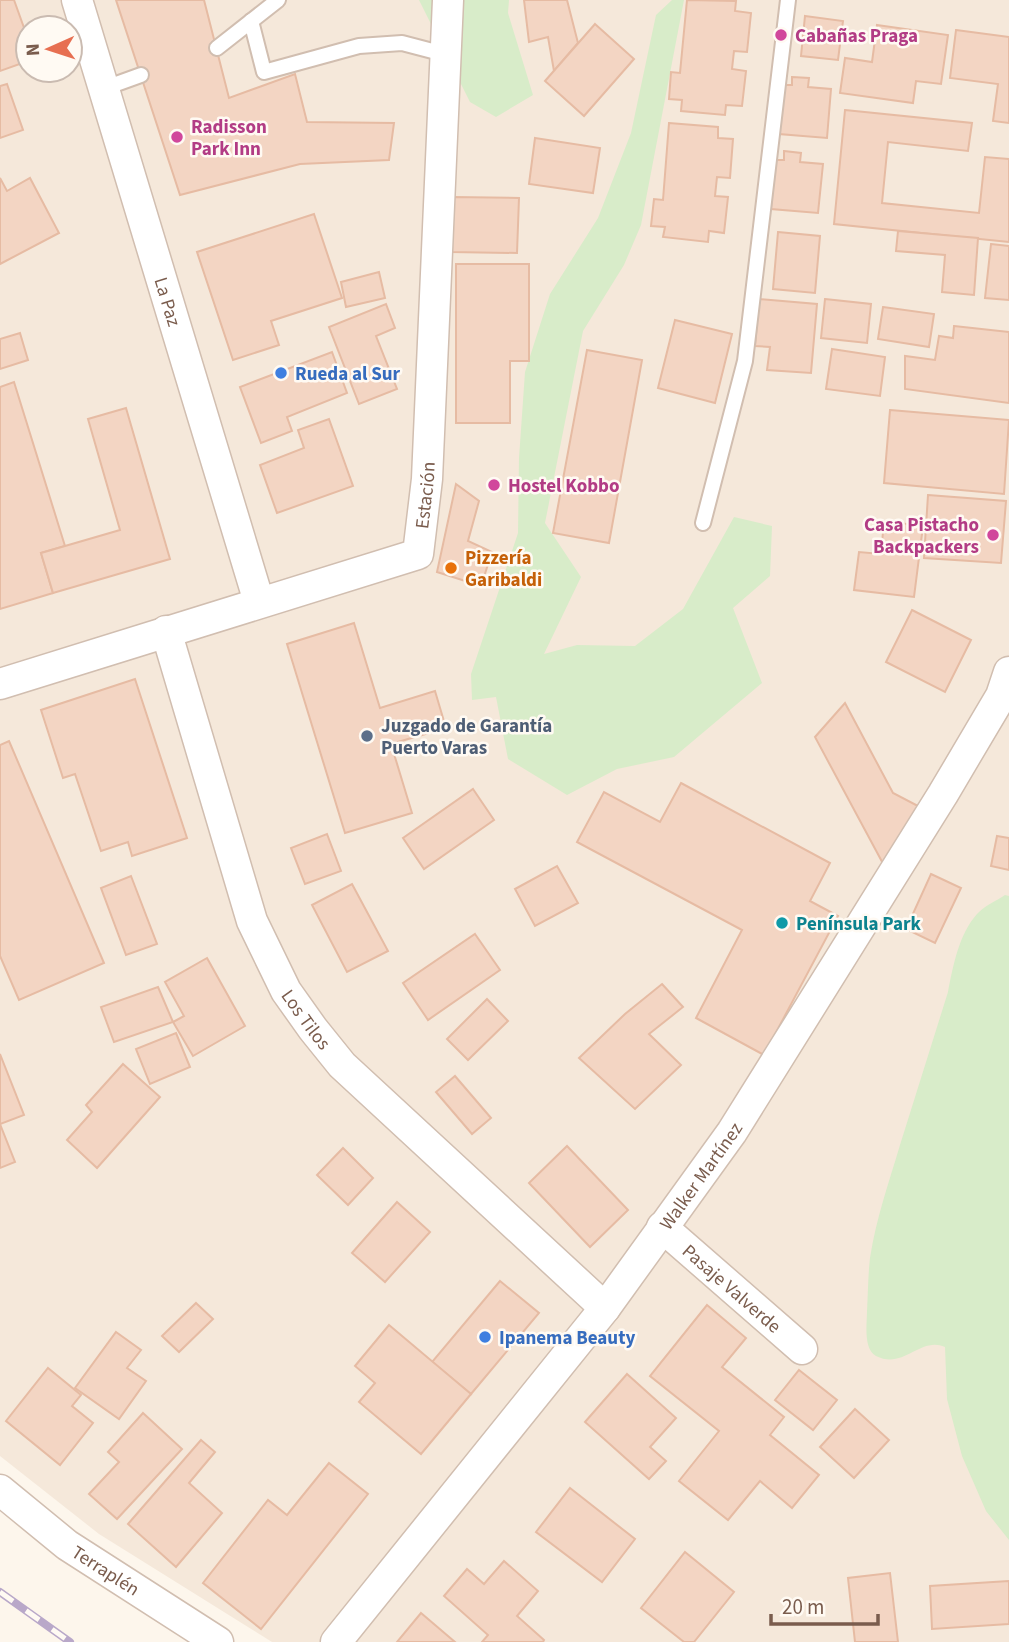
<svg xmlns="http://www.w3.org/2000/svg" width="1009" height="1642" font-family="'Source Sans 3',sans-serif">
  <rect width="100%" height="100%" fill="#fdf6ec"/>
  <!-- residential -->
  <path fill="#f5e8da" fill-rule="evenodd" d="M0,0H1009V1642H272L99,1534L0,1456ZM28,28H70V70H28Z"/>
  <!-- green -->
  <g fill="#d8ecc9">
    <polygon points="419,0 509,0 508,13 533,95 496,117 470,102"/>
    <polygon points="672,0 684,0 641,225 624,265 583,331 545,523 581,577 544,654 577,645 635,646 683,609 734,517 772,526 770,576 733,608 762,683 674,757 617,769 567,795 508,759 496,697 472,700 471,674 518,533 519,458 525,372 550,294 598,218 631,133 656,15"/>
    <path d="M1005,895L1009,896V1540L986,1511L962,1456L947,1399L945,1347C920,1336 904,1370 876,1356C863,1349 867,1323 867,1311C868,1294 868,1275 870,1258C876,1219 889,1182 900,1145C916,1094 932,1043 948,992C953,966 959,934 977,914C984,906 996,901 1005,895Z"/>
  </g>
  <!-- building -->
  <g fill="#f3d5c3" stroke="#e6bba3" stroke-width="2">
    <polygon points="0,0 14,0 28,39 28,61 0,71"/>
    <polygon points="116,0 204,0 229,98 295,74 307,122 394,123 389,160 300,164 180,195"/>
    <polygon points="524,0 567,0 578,43 554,71 548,37 529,42"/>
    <polygon points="687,0 736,1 735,11 751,13 747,52 734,51 732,69 746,71 742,106 726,105 725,115 681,111 682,100 669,99 671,72 680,73"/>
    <polygon points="805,16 843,21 838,60 801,56"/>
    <polygon points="595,24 634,59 584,116 545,81"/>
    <polygon points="877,25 948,35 941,84 916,81 913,103 840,93 845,58 872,62"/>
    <polygon points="956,30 1009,37 1009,123 993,121 998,84 950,78"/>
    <polygon points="792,77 809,78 808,87 831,89 827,138 779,134 783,85 792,85"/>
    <polygon points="7,84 23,130 0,138 0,86"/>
    <polygon points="845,110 972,123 968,151 888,142 882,203 979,213 985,157 1009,159 1009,242 834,224"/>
    <polygon points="669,123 718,127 718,138 733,139 730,178 717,177 715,196 728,197 724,233 709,231 708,242 663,237 665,227 651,226 654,199 663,200"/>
    <polygon points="535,138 600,148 593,193 529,184"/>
    <polygon points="784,151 801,153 800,162 823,164 818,213 771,209 775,160 784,160"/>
    <polygon points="0,178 7,191 30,178 59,233 0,264"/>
    <polygon points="452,197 519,198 517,253 451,252"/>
    <polygon points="314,214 342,298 271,321 279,345 233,360 197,252"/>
    <polygon points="898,231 978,238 974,295 942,292 945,255 896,251"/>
    <polygon points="778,232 820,236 815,293 773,289"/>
    <polygon points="991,244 1009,246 1009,300 985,298"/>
    <polygon points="456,264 529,264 529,361 510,361 510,423 456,423"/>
    <polygon points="379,272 385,298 346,307 341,282"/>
    <polygon points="759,299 817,304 811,373 767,370 770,347 755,346"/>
    <polygon points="825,299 871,304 867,343 821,338"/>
    <polygon points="386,304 395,328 376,336 397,389 359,404 329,327"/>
    <polygon points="883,307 934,314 929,347 878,339"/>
    <polygon points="675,320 732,334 715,403 658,388"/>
    <polygon points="954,326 1009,332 1009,403 905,389 905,356 935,360 939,336 953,338"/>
    <polygon points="20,333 28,360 0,369 0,339"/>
    <polygon points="832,349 885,357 880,396 826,389"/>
    <polygon points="587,350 642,360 609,543 553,533"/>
    <polygon points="332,352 347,393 287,417 292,431 261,443 240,387"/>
    <polygon points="14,382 65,546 41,553 53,593 0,609 0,387"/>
    <polygon points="126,408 170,559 53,593 41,553 120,530 88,419"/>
    <polygon points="890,410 1009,420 1004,494 884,483"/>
    <polygon points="329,419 353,486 277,513 260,465 304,448 298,430"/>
    <polygon points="456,484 479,501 468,541 492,552 481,586 437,572"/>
    <polygon points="928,495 1006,501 1001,563 924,558"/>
    <polygon points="884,521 923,526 914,597 854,590 859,552 881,554"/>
    <polygon points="912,610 971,640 945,692 886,662"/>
    <polygon points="354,623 380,708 435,691 446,728 391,744 412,813 345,833 287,644"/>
    <polygon points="135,679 187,838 132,856 128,842 101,851 75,774 63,778 41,710"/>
    <polygon points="845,703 893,793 918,806 887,871 815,737"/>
    <polygon points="9,741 104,963 19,1000 0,956 0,745"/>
    <polygon points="681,783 830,863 810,901 838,916 764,1055 696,1018 742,930 577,842 604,792 660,822"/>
    <polygon points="473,789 494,820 424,869 403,838"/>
    <polygon points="327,834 341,871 305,884 291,848"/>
    <polygon points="997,836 1009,838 1009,870 991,866"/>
    <polygon points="557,866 578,903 535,926 515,889"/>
    <polygon points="931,874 961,888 935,943 906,929"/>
    <polygon points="131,876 157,944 126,955 101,888"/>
    <polygon points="352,884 388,951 347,972 312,905"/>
    <polygon points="475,934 500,970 428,1020 403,983"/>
    <polygon points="207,958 245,1026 193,1056 173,1022 184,1016 165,982"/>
    <polygon points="662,984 683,1007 649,1034 681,1065 635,1109 579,1058 625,1014"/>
    <polygon points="158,987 173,1022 114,1042 101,1007"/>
    <polygon points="487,999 508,1021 468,1060 447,1039"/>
    <polygon points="176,1033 190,1067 150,1084 136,1049"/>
    <polygon points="0,1054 24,1115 0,1124 15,1162 0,1168"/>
    <polygon points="123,1064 160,1097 97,1168 67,1140 92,1112 86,1105"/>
    <polygon points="455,1076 491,1118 472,1134 436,1092"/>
    <polygon points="567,1146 628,1210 590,1247 529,1183"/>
    <polygon points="343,1148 373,1178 348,1205 317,1175"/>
    <polygon points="397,1202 430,1232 385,1282 352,1253"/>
    <polygon points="500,1281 539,1313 471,1394 432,1362"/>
    <polygon points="196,1303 213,1319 179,1352 162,1336"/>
    <polygon points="707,1305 746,1338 722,1367 784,1417 770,1435 819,1475 792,1508 760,1481 728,1520 679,1481 719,1431 650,1376"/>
    <polygon points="389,1325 471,1394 421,1454 359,1402 375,1383 355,1366"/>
    <polygon points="116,1332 141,1350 127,1368 146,1381 119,1419 75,1388"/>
    <polygon points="48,1368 81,1395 72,1406 93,1423 60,1465 6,1421"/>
    <polygon points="799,1370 837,1400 813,1430 775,1400"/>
    <polygon points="627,1374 676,1418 650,1447 666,1461 649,1479 585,1422"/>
    <polygon points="855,1409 889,1440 854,1478 820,1447"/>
    <polygon points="143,1413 182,1449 117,1519 89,1494 119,1462 108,1452"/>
    <polygon points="201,1440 215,1452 189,1483 222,1513 176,1567 128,1524"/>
    <polygon points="329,1463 368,1494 261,1629 203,1583 268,1500 287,1515"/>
    <polygon points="570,1488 635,1539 602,1582 536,1532"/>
    <polygon points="685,1552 734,1592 694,1642 684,1642 641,1608"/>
    <polygon points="504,1561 538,1591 517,1616 544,1640 543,1642 482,1642 488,1635 444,1596 467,1569 484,1584"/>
    <polygon points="890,1573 898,1642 855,1642 848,1578"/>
    <polygon points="1009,1581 1009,1624 932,1629 930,1586"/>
    <polygon points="421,1613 455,1642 397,1642"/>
  </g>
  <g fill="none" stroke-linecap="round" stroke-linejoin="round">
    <!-- lane casing -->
    <g stroke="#d1beb0" stroke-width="18">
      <g id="lane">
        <polyline points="251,21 264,72 359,46 402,43 444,54"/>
        <polyline points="217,48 278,0"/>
        <polyline points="105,88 141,75"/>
        <polyline points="703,523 745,361 788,0"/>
      </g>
    </g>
    <!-- street casing -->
    <g stroke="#d1beb0" stroke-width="33">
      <g id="street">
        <path id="s1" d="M77,0L259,602"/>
        <path id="s2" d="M166,631L252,921L286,991L313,1029L342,1065L605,1308"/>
        <path id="s3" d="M0,684L418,554L427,479L448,0"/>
        <path id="s4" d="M662,1227L802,1349"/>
        <path id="s5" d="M0,1490L67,1545L218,1642"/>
        <path id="s6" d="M336,1642L605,1308L732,1132L943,794L1001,696L1009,672"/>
      </g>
    </g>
    <!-- lane -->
    <use href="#lane" stroke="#fff" stroke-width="14"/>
    <!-- street -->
    <use href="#street" stroke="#fff" stroke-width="30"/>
    <!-- rail casing -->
    <g stroke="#b9a8c9" stroke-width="8">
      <polyline id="rail" points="0,1592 70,1642"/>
    </g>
    <!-- rail -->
    <use href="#rail" stroke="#fffaf3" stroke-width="5" stroke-dasharray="16" stroke-linecap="butt"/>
  </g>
  <!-- markers -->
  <g fill="#d1479c" stroke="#fffaf3" stroke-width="2.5">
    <circle cx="781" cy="35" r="7"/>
    <circle cx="177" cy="137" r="7"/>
    <circle cx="494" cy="485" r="7"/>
    <circle cx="993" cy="535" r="7"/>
  </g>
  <g fill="#3f7fe0" stroke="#fffaf3" stroke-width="2.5">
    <circle cx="281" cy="373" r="7"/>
    <circle cx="485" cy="1337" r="7"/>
  </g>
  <circle fill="#e8710a" stroke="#fffaf3" stroke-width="2.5" cx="451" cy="568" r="7"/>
  <circle fill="#5c6f8a" stroke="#fffaf3" stroke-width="2.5" cx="367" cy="736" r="7"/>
  <circle fill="#0f9aa8" stroke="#fffaf3" stroke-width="2.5" cx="782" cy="923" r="7"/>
  <g text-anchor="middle" stroke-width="5" stroke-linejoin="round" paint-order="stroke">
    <!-- hotel labels -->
    <g font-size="19" font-weight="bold" fill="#b23c85" stroke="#fffaf3" text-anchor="start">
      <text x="795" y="42">Cabañas Praga</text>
      <text x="191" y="133">Radisson<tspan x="191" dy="22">Park Inn</tspan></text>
      <text x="508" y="492">Hostel Kobbo</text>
      <text x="979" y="531" text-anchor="end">Casa Pistacho<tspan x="979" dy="22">Backpackers</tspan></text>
    </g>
    <!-- street labels -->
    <g font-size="19" fill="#7a5c4d" stroke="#fffaf3">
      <text dy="7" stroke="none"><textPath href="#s1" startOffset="315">La Paz</textPath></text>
      <text dy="7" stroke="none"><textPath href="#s3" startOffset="497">Estación</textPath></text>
      <text dy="7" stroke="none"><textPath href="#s2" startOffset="415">Los Tilos</textPath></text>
      <text dy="7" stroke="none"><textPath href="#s6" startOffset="592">Walker Martínez</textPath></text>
      <text dy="7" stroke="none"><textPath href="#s4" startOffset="93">Pasaje Valverde</textPath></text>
      <text dy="7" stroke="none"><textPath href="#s5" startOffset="133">Terraplén</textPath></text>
    </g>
    <!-- shop labels -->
    <g font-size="19" font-weight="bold" fill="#366cbe" stroke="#fffaf3" text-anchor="start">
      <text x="295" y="380">Rueda al Sur</text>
      <text x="499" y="1344">Ipanema Beauty</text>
    </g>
    <!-- food labels -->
    <g font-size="19" font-weight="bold" fill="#c56008" stroke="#fffaf3" text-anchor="start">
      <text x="465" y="564">Pizzería<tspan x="465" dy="22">Garibaldi</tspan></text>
    </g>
    <!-- service labels -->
    <g font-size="19" font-weight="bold" fill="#4e5e75" stroke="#fffaf3" text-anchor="start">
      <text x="381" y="732">Juzgado de Garantía<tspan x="381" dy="22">Puerto Varas</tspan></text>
    </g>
    <!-- culture labels -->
    <g font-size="19" font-weight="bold" fill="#0d838f" stroke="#fffaf3" text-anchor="start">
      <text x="796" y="930">Península Park</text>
    </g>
  </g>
  <!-- north arrow -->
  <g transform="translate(49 49) rotate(267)"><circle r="33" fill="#fffaf3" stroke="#cabbb1" stroke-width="2"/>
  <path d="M0-5L12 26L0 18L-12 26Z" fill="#e76f51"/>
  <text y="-10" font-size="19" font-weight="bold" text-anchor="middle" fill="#7a5c4d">N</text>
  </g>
  <!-- scale -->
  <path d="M771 1614v10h107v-10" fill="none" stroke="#7a5c4d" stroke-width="3.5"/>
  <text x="782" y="1614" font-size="21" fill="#7a5c4d" stroke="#fffaf3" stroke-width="5" paint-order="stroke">20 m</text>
</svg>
